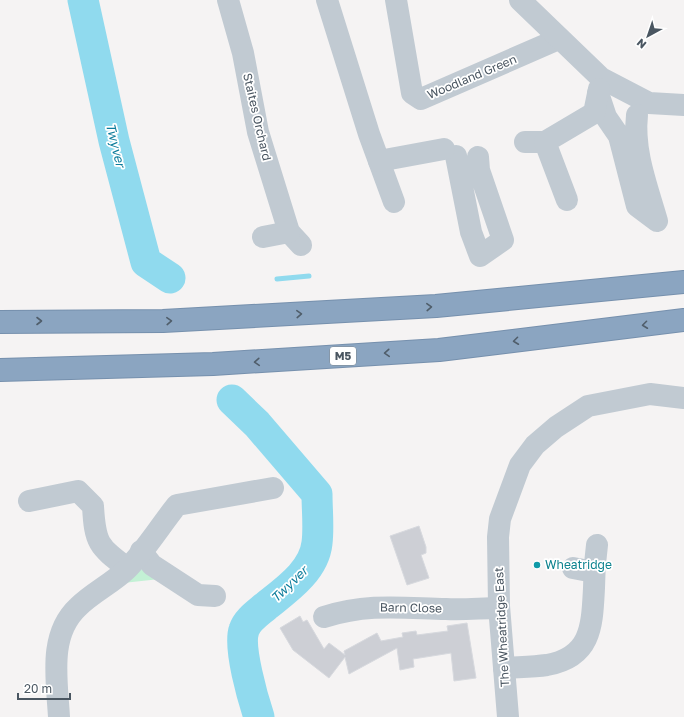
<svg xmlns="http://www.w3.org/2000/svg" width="684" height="717" font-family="'Golos Text',sans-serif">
  <rect width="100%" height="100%" fill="#f5f3f3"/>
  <!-- green -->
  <polygon fill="#c3f1d5" points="141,569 160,579 123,583"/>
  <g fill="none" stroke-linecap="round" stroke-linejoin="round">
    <!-- stream -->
    <polyline stroke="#90daee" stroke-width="5" points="277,279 309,276"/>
    <!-- river -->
    <g stroke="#90daee" stroke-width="31">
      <polyline points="83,0 114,141 146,262 170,278"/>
      <path d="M232,400L257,424L317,494C317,510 319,527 317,543C314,571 286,590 266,606C258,613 247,620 244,630C238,647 253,699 259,717"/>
    </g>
  </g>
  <!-- building -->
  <g fill="#cdcfd5" stroke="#d7d9de">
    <polygon points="419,526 426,547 426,553 421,555 429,578 407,585 390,536"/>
    <polygon points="300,616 303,622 307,620 324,649 329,643 345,655 344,651 377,633 381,641 403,637 402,633 416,631 417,635 448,631 447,626 467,623 476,678 454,681 451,653 413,659 414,667 400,670 397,648 349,674 345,657 329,678 293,650 280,628"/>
  </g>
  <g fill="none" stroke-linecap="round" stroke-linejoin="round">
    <!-- highway casing -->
    <g stroke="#7690ad" stroke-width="24">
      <g id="highway">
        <polyline points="0,322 163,321 436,306 684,282"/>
        <polyline points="0,370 213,364 439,350 684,320"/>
      </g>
    </g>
    <!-- minor -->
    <g stroke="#c1cad2" stroke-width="22">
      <polyline points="228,0 243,53 258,132 289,232 301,245"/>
      <polyline points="327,0 369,134 394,202"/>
      <polyline points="396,0 412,93 421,99 554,41"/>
      <polyline points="520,0 601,78 649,103 684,105"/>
      <path d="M598,93L606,117L619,136L637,206L657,221C647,186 633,151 637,115"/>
      <polyline points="525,142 545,142"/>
      <polyline points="456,156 471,232 480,256 503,240 479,170 478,157"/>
      <polyline points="379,161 444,149"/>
      <polyline points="567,200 545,142 594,113 599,89"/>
      <polyline points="263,237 289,232"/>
      <path d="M29,501L78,491L93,506C95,543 98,546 127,568"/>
      <polyline points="141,551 152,565 198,595 215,596"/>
      <polyline points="573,568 594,572"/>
      <path d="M324,617C368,603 402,608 446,609C464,610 482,608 499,608"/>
      <path d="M504,668C518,667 533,667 547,665C592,657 592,625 594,588C594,573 595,559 597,545"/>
      <path d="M59,717C57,680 48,635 78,607C92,593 111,584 126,570C145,551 160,526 177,505L273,488"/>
      <polyline points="508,717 499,606 498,537 500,519 520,465 535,445 556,427 588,406 650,394 684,398"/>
    </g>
    <!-- highway -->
    <use href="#highway" stroke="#8ba5c1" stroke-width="22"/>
  </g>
  <!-- one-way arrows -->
  <defs><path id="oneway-chevron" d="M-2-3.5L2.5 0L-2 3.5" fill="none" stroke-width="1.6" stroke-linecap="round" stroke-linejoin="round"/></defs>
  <g stroke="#505e6b">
    <use href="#oneway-chevron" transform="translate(429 307) rotate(-3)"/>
    <use href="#oneway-chevron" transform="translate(299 314) rotate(-3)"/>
    <use href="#oneway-chevron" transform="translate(39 321)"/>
    <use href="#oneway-chevron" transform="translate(169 321) rotate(-3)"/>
    <use href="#oneway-chevron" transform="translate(645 325) rotate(173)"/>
    <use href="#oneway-chevron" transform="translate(516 341) rotate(173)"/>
    <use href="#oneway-chevron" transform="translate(387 353) rotate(176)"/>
    <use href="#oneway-chevron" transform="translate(257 362) rotate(176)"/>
  </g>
  <!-- markers -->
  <circle fill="#0f9aa8" stroke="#fff" stroke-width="1.5" cx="537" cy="565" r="4"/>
  <g text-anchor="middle" stroke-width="3.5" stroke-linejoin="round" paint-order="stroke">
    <!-- shield labels -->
    <rect fill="#fff" stroke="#808990" stroke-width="1" x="330" y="347" width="26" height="18" rx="3"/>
    <g font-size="11" font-weight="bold" fill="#4a5661">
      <text x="343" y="360">M5</text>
    </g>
    <!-- street labels -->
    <g font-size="12" fill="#4a5661" stroke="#fff">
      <text transform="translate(472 77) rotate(-23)" y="4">Woodland Green</text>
      <text transform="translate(257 117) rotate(77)" y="4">Staites Orchard</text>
      <text transform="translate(411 608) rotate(1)" y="4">Barn Close</text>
      <text transform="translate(502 627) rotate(-93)" y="4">The Wheatridge East</text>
    </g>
    <!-- culture labels -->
    <g font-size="12" fill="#0d838f" stroke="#fff" text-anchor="start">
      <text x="545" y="569">Wheatridge</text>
    </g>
    <!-- water labels -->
    <g font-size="13" font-style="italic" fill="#0c7c9b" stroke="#fff">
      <text transform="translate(116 145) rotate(76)" y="5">Twyver</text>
      <text transform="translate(289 584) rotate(-44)" y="5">Twyver</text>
    </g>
  </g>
  <!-- north arrow -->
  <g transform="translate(648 36) rotate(220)" stroke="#ffffff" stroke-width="3" paint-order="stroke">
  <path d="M0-3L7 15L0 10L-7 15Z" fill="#4a5661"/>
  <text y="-6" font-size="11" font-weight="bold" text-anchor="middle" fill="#4a5661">N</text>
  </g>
  <!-- scale -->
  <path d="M18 693v6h52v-6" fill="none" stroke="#4a5661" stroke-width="2"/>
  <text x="24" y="693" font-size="12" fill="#4a5661" stroke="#ffffff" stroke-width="3" paint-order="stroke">20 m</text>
</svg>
